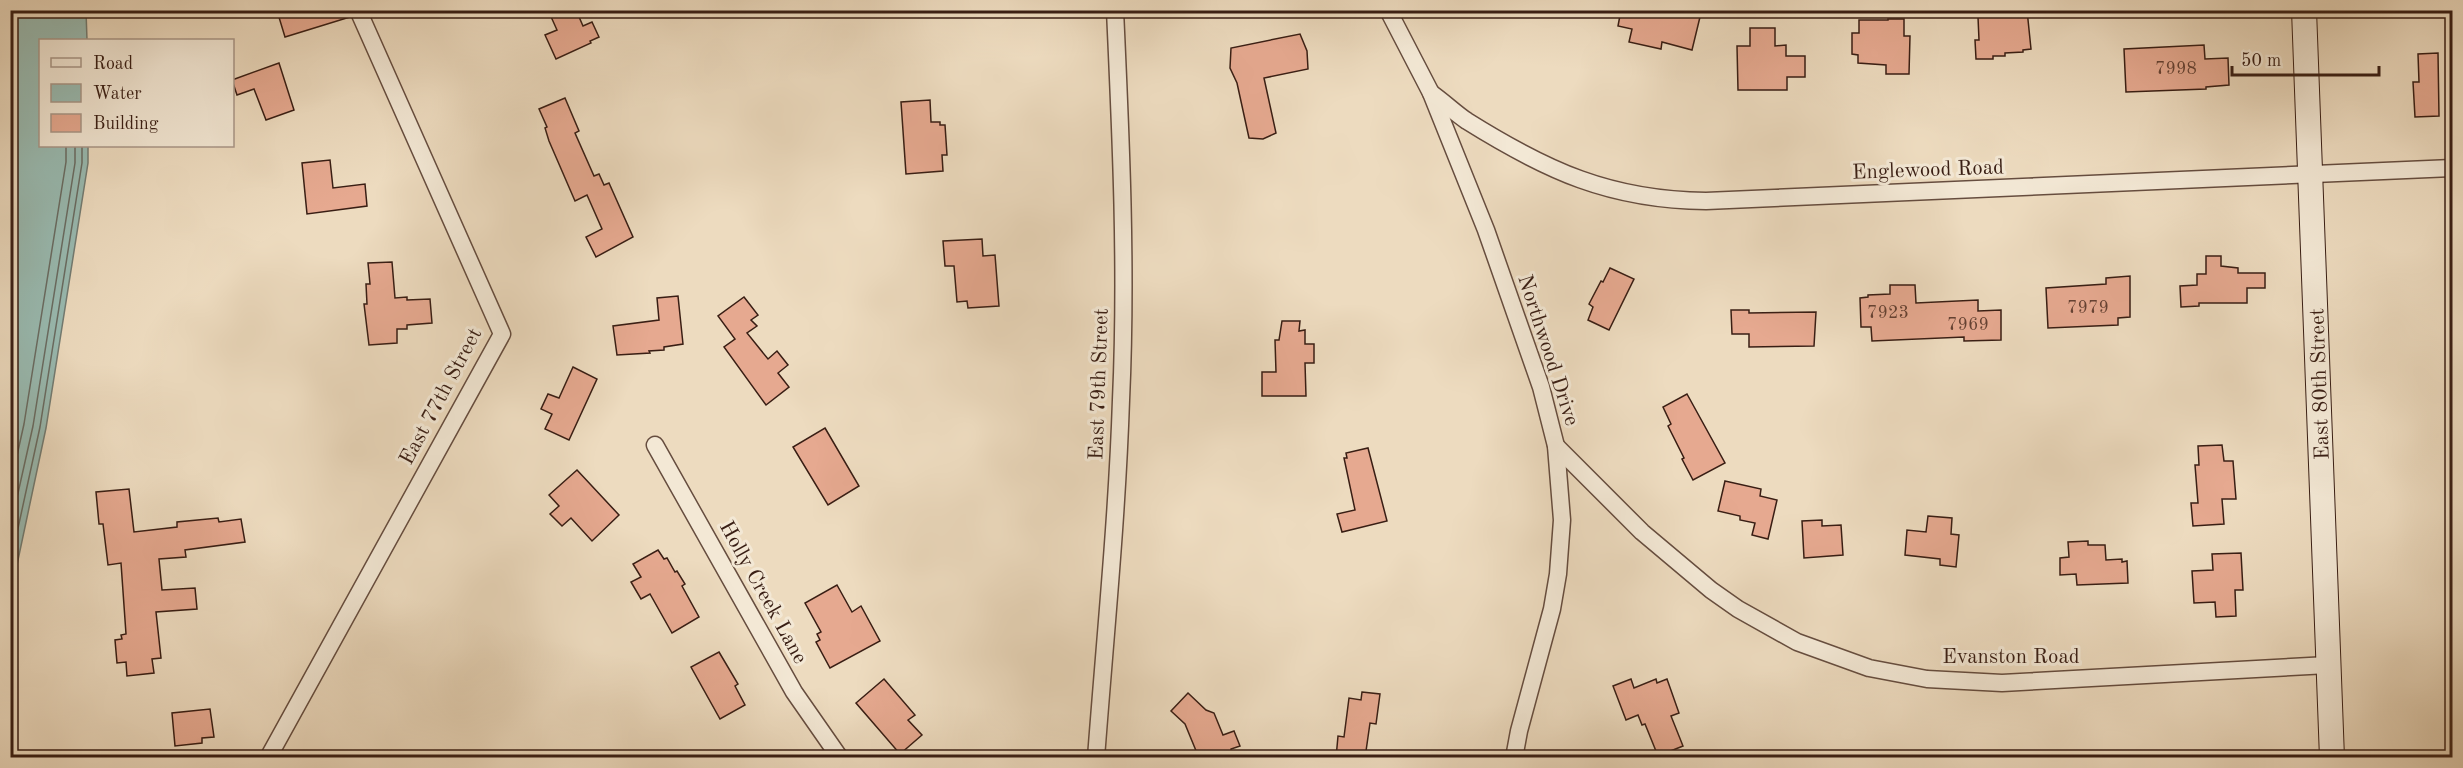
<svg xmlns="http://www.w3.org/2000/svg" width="2463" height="768" font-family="'Old Standard TT',serif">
  <rect width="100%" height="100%" fill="#eddbbf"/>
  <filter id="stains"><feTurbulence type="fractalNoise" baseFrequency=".00333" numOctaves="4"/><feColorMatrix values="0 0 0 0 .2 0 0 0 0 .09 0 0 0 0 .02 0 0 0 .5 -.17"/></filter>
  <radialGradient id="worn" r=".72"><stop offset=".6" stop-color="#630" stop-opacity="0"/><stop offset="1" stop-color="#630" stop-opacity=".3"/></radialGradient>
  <!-- water -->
  <polygon fill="#99bbb2" stroke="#737c73" stroke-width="1.5" points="11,10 86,11 87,40 40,40 40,146 88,146 88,163 46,428 11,593"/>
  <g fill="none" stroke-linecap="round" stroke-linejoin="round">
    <!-- shore -->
    <g stroke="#696c63" stroke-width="1.5">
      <polyline points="10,487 24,424 66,162 66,146"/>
      <polyline points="10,529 33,426 75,163 75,146"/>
      <polyline points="10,565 40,427 82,163 82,146"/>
    </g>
  </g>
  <!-- building -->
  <g fill="#e6a990" stroke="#391e14" stroke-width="1.5">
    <polygon points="288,10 348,10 350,17 285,37 278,14"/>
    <polygon points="548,10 576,10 583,26 592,22 599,37 590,41 591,43 556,59 545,35 557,30"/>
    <polygon points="1621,10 1671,10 1700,17 1692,50 1662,42 1661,49 1629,42 1632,29 1618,26"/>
    <polygon points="1991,10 2027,10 2031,49 2023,50 2023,52 2005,53 2005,56 1993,56 1993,59 1976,59 1975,40 1979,40 1978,17 1991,17"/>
    <polygon points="1888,19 1904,19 1904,36 1910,36 1909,74 1886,74 1886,65 1858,63 1858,55 1852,54 1852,33 1859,33 1859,20 1888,20"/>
    <polygon points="1750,28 1775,28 1775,46 1786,45 1786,56 1805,56 1805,77 1787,77 1787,90 1738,90 1737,46 1750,46"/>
    <polygon points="1300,34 1307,51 1308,69 1264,78 1276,133 1263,139 1249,138 1237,83 1230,68 1231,48"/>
    <polygon points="2204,45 2205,59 2228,58 2229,85 2206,87 2206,89 2126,92 2124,49"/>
    <polygon points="2438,53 2439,116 2415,117 2413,82 2419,82 2418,54"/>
    <polygon points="279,63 294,110 266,120 254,89 237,95 232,80"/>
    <polygon points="565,98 579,131 575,133 594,176 599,174 604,185 609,183 633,237 596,257 586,237 602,229 587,195 575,201 549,141 545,128 547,127 539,109"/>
    <polygon points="930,100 931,122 940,122 940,125 945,125 947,155 942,155 943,171 906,174 901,102"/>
    <polygon points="330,160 333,188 365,184 367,206 307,214 302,163"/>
    <polygon points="982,239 983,256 995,255 999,306 968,308 967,301 957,302 954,266 945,266 943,241"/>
    <polygon points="2206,256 2221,256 2221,266 2238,268 2238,273 2265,273 2265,288 2247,288 2247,303 2199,303 2199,306 2181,307 2180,286 2197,285 2197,274 2206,274"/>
    <polygon points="392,262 395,298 407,297 407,300 430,299 432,323 407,325 407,329 397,329 397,343 369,345 364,304 367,304 366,284 370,284 368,263"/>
    <polygon points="1610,268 1634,279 1609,330 1588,320 1593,307 1589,304 1601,281 1603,282"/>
    <polygon points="2130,276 2130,317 2118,318 2118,325 2048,328 2046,288 2106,284 2106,278"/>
    <polygon points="1890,285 1915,285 1916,303 1978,300 1978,311 2001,310 2001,340 1964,341 1964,337 1872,341 1871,327 1861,327 1860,298 1868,297 1868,295 1890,294"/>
    <polygon points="678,296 683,344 664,347 664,350 649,351 650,353 617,355 613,326 659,320 657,298"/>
    <polygon points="744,297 758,315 751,320 757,326 747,333 768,359 777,351 788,365 778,373 789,387 766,405 724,347 735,339 718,316"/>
    <polygon points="1731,310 1749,310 1749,313 1816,312 1814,346 1749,347 1749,334 1732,334"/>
    <polygon points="1282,321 1300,321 1299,331 1305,330 1305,344 1314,344 1314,363 1305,363 1306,396 1262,396 1262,372 1276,372 1275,340 1279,340"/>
    <polygon points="573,367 597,379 569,440 545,429 552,414 541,409 548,394 559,398"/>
    <polygon points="1687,394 1725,463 1693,480 1682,459 1684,458 1668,426 1671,424 1663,407"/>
    <polygon points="825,428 859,486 828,505 793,447"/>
    <polygon points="2222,445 2224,461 2233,461 2236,499 2222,499 2224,524 2193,526 2191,503 2198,503 2195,465 2199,465 2198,446"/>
    <polygon points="1368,448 1387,521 1342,532 1337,514 1355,510 1344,458 1347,458 1346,453"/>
    <polygon points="577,470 619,515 592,541 571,518 562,526 550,514 559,506 549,495"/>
    <polygon points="1725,481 1761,489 1760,496 1777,500 1768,539 1752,535 1755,523 1740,520 1740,516 1718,511"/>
    <polygon points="129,489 134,532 177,527 177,522 218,518 219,522 241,519 245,542 185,550 186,557 159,559 162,590 195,588 197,609 156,612 161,658 152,659 154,673 127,676 126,662 117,663 115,640 122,639 121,635 126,634 121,563 108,565 103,524 99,524 96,492"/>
    <polygon points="1928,516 1952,518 1951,534 1959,535 1956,567 1940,565 1940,559 1905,555 1907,530 1926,532"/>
    <polygon points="1822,520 1822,526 1841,525 1843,555 1804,558 1802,521"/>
    <polygon points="2088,541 2088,545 2105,545 2106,560 2122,559 2122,562 2127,561 2128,583 2077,585 2076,574 2060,575 2060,558 2069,557 2068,542"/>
    <polygon points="658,550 664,559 667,558 675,572 677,571 685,584 682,586 699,617 672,633 650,594 641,599 631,582 641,577 633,564"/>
    <polygon points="2241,553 2243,590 2235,590 2236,616 2216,617 2215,602 2194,603 2192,571 2213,570 2212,554"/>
    <polygon points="837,585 852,612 861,606 880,641 830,668 816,642 820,640 817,634 821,632 805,603"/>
    <polygon points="719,652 738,684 735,686 745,705 720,719 691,667"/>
    <polygon points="884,679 915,715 908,720 922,735 900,754 856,703"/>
    <polygon points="1631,679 1634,688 1656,679 1657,683 1667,679 1679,713 1671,716 1683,746 1658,756 1645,724 1642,725 1638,715 1626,720 1613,686"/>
    <polygon points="1362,692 1380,694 1376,724 1370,723 1365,758 1336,758 1338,736 1344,737 1349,698 1361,700"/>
    <polygon points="1188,693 1206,710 1214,713 1223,735 1234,731 1240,746 1231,749 1231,758 1199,758 1185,724 1171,711"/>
    <polygon points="210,709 214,737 202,738 202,743 175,746 172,713"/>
  </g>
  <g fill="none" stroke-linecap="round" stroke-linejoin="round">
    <!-- street casing -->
    <g stroke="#664d3f" stroke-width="19">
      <g id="street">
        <polyline points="1388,10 1431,93 1486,230 1541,387 1556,446 1562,520 1558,574 1552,609 1519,731 1514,758"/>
        <path d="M1431,93C1444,102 1455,113 1467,121C1547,171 1610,200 1706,201L2452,168"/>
        <polyline points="655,445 794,692 840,758"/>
        <polyline points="1556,446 1642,532 1711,590 1738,609 1797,642 1869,668 1927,679 2002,683 2328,665"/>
        <polyline points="268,758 502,334 358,10"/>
        <path d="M1096,758C1105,638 1117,520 1121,400C1127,270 1121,140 1115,10"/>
      </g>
    </g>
    <!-- secondary casing -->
    <g stroke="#391e14" stroke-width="26">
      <polyline id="secondary" points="2304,10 2332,758"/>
    </g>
    <!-- street -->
    <use href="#street" stroke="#f3e8d5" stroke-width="16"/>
    <!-- secondary -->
    <use href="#secondary" stroke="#f3e8d5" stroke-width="24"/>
  </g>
  <g text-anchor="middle" stroke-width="6" stroke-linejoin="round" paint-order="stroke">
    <!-- number labels -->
    <g font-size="18" fill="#644133">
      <text x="2176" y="74">7998</text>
      <text x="2088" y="313">7979</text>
      <text x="1888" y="318">7923</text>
      <text x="1968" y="330">7969</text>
    </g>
    <!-- street labels -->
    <g font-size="21" fill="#391e14" stroke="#f3e8d5">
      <text transform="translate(1928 169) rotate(-2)" y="7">Englewood Road</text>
      <text transform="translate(1549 350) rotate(72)" y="7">Northwood Drive</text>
      <text transform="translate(1098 384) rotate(-88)" y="7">East 79th Street</text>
      <text transform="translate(2319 384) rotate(-92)" y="7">East 80th Street</text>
      <text transform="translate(440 396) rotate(-62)" y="7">East 77th Street</text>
      <text transform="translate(764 592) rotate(61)" y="7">Holly Creek Lane</text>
      <text x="2011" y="663">Evanston Road</text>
    </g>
  </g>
  <!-- margin -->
  <rect width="2463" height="768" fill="none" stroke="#eddbbf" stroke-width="36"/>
  <rect x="12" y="12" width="2439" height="744" fill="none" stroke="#391e14" stroke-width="3"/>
  <rect x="18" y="18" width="2427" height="732" fill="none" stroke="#391e14" stroke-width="1.5"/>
  <!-- legend -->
  <rect x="39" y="39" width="195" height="108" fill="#f3e8d5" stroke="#a99788" stroke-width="1.5"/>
  <rect x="51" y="58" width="30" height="9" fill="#f3e8d5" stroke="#a99788" stroke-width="1.5"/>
  <text x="93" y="69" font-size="18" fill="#391e14">Road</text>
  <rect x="51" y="84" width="30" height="18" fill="#99bbb2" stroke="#a99788" stroke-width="1.5"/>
  <text x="93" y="99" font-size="18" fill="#391e14">Water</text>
  <rect x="51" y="114" width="30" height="18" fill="#e6a990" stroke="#a99788" stroke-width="1.5"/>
  <text x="93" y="129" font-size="18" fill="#391e14">Building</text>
  <!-- scale -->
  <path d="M2232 66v9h147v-9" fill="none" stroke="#391e14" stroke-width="3"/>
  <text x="2241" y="66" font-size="18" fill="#391e14" stroke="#f3e8d5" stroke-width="4.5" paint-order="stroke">50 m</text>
  <rect width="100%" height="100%" filter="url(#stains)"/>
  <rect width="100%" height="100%" fill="url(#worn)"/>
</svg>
